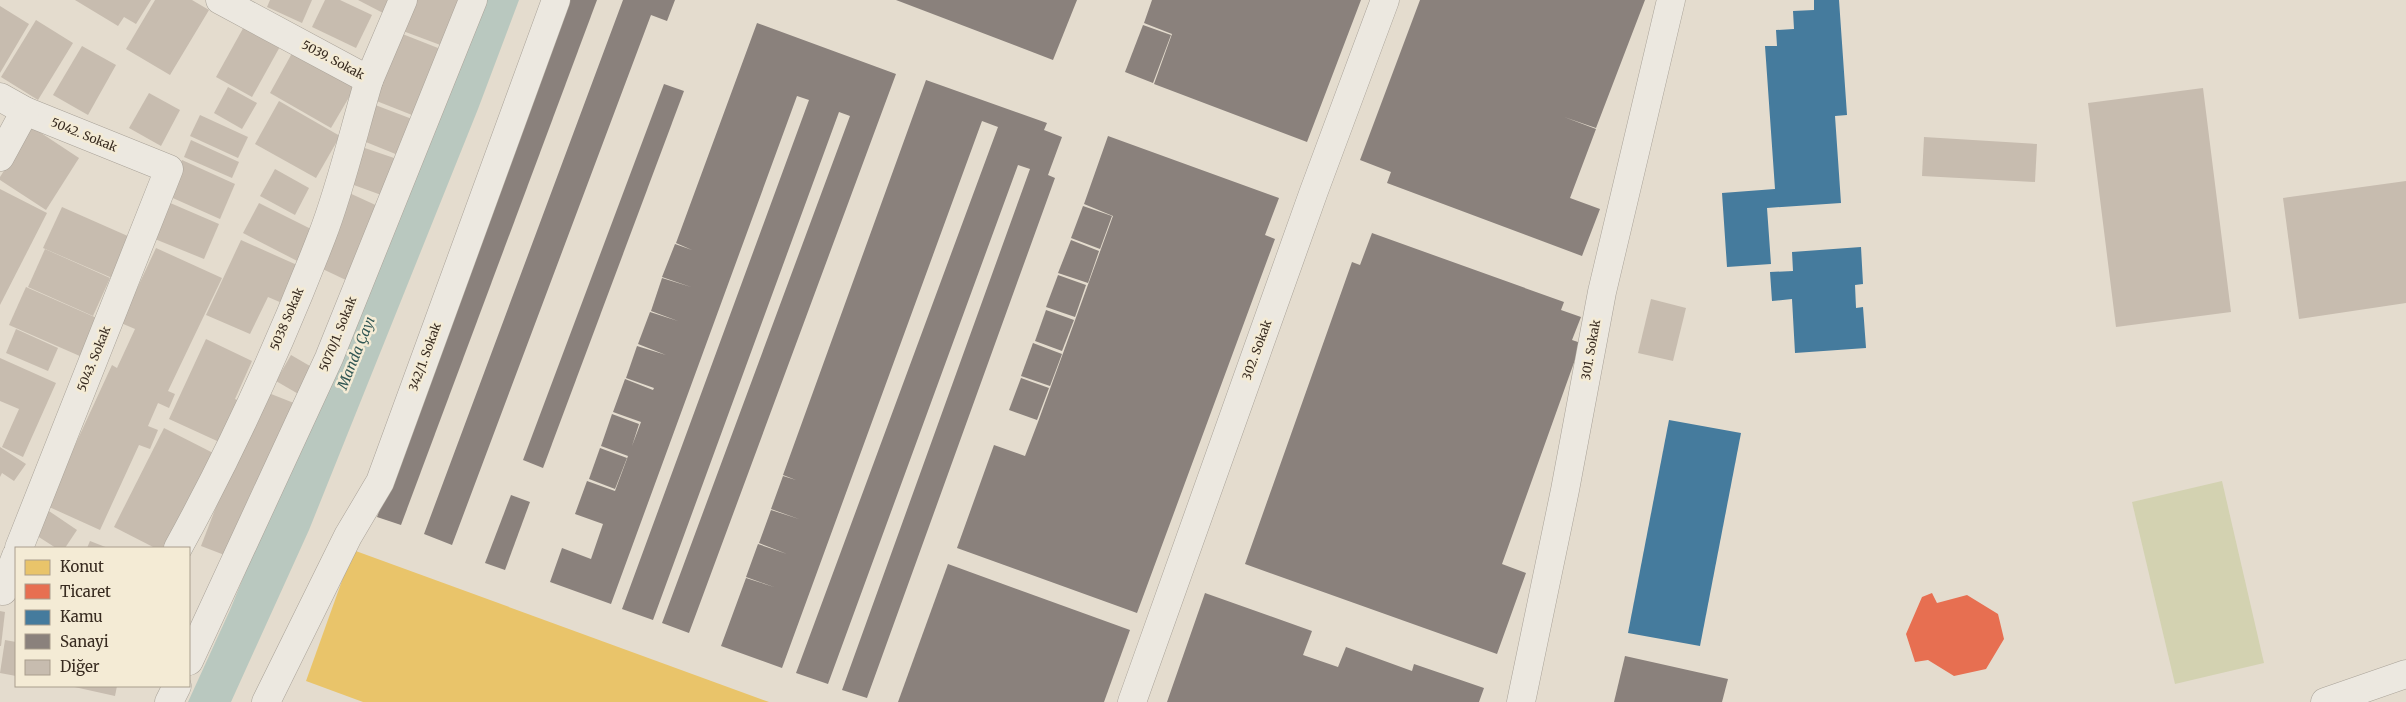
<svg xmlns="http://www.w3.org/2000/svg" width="2406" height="702" font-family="Merriweather,serif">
  <rect width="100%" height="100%" fill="#e4dcce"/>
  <!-- green -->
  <polygon fill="#d3d2b1" points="2222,481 2264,663 2175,684 2132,502"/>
  <!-- water -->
  <polygon fill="#b9c8bf" points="475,0 519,0 478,109 309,530 231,702 188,702 230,610 441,92"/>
  <!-- homes -->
  <polygon fill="#e9c46a" points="353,550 769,702 363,702 306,681"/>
  <!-- shops -->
  <polygon fill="#e76f51" points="1932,593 1937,603 1967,595 1998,614 2004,639 1986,669 1954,676 1928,660 1915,662 1906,634 1922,597"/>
  <!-- public -->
  <g fill="#457b9d">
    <polygon points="1814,0 1839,0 1847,115 1835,116 1841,203 1767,208 1771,264 1727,267 1722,193 1775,189 1765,46 1777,46 1776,30 1794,29 1793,11 1814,10"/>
    <polygon points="1861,247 1863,284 1855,285 1856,308 1863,307 1866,348 1795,353 1792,299 1772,301 1770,272 1793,271 1792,252"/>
    <polygon points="1669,420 1741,433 1700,646 1628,633"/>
  </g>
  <!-- industry -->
  <g fill="#8a817c">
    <polygon points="570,0 597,0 401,525 377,517"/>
    <polygon points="623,0 675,0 667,21 651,15 452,545 424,534"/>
    <polygon points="896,0 1077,0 1053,60"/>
    <polygon points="1152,0 1361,0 1307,142 1154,84 1172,34 1144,23"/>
    <polygon points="1420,0 1645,0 1596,128 1564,117 1596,129 1570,198 1600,209 1582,256 1387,183 1391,172 1360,160"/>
    <polygon points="757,23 896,74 689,633 662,623 850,116 839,112 653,620 622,609 809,100 797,96 611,604 550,582 562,548 591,559 603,524 575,514 587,481 615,491 628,456 601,446 612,414 639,424 632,446 641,422 613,412 625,379 653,390 654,388 626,378 637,346 666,355 638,344 650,312 678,321 651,311 662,278 691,287 662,277 675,244 692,250 676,243"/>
    <polygon points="1143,25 1171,35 1153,83 1125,72"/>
    <polygon points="926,80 1047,123 1044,130 1062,137 1048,175 1055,178 867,698 842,690 1030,169 1018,165 828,684 796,673 998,127 982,121 782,668 721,646 746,578 774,587 746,577 758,544 787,554 759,543 771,510 799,519 771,509 783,476 796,480 783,475"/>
    <polygon points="664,84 684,91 543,468 523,460"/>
    <polygon points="1108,136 1279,198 1265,235 1275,239 1137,613 957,548 994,445 1025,456 1038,422 1113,216 1084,204"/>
    <polygon points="1083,206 1112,216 1100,249 1071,238"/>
    <polygon points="1372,233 1564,302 1561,310 1581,317 1572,340 1581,343 1502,564 1526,573 1497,654 1245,564 1352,262 1360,265"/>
    <polygon points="1071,240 1099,251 1088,283 1058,273"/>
    <polygon points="1058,275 1086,285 1075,317 1046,307"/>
    <polygon points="1046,310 1074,320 1062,351 1035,341"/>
    <polygon points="1033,343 1062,354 1050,386 1021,376"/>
    <polygon points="1021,378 1049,388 1037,420 1009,410"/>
    <polygon points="600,448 627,458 615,489 589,479"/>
    <polygon points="511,495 530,502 505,570 485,563"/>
    <polygon points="948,564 1130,630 1104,702 898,702"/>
    <polygon points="1205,593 1312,631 1303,655 1338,667 1346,647 1412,671 1414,664 1484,688 1479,702 1167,702"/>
    <polygon points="1625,656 1728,679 1722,702 1614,702"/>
  </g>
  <!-- building -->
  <g fill="#c7bcaf">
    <polygon points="75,0 151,0 136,24 124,17 118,26"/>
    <polygon points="155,0 192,0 209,10 170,75 126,49"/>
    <polygon points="270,0 312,0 302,23 267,7"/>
    <polygon points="325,0 340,0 372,15 356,48 312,27"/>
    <polygon points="358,0 389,0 383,13"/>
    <polygon points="415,0 462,0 443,46 403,31"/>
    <polygon points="0,6 29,24 0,73"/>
    <polygon points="36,20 73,43 38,100 1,77"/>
    <polygon points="246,23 282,43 252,97 216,77"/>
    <polygon points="400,33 443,50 417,117 374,100"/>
    <polygon points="82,46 116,65 88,115 53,95"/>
    <polygon points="296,46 358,82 331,128 270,93"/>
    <polygon points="228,87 257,103 242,129 214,113"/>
    <polygon points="2203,88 2231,312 2116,327 2088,103"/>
    <polygon points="149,93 180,110 161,146 129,128"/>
    <polygon points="279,101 340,136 316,178 255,144"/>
    <polygon points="370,103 412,119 398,155 356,138"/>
    <polygon points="200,115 248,137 238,158 190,136"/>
    <polygon points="32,127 79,158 46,210 0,180 0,177"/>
    <polygon points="1924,137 2037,144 2035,182 1922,176"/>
    <polygon points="191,140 239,162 232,178 184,157"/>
    <polygon points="353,144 397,159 384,196 340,180"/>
    <polygon points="182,160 235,184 220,219 166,195"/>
    <polygon points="275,169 309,188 295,215 260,196"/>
    <polygon points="2406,181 2406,303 2299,319 2283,198"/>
    <polygon points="0,189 47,213 0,305"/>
    <polygon points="345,191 382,208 348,281 312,264"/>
    <polygon points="161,199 219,224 204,259 145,235"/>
    <polygon points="259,203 321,234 305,265 243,233"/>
    <polygon points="62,207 130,237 112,278 43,248"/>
    <polygon points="241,240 306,269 289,306 268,297 250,334 206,315"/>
    <polygon points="156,248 222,278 168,391 175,394 169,408 158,403 148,426 158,430 150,449 139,445 100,530 47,506 112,365 117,368 135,329 121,323"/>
    <polygon points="45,249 110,278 93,316 28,287"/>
    <polygon points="26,287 99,319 82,357 9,325"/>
    <polygon points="1651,299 1686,308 1673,361 1638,353"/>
    <polygon points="16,329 58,348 48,371 6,353"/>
    <polygon points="206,339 252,361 235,399 247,404 228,446 169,419"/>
    <polygon points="291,355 322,373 307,399 276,381"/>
    <polygon points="0,358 56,383 23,457 2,447 19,409 0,401"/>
    <polygon points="261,390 309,409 248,564 201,546"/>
    <polygon points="164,428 219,456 172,548 155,548 114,527"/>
    <polygon points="0,447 26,464 14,481 2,473 0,477"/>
    <polygon points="46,509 77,530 65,548 56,548 31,532"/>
    <polygon points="90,541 108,548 87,548"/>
    <polygon points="0,611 5,612 1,646 0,646"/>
    <polygon points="5,640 16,642 16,676 0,673"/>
    <polygon points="70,686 117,686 115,696"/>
  </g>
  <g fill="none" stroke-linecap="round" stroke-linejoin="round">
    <!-- minor casing -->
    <g stroke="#a9a298" stroke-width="29">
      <g id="minor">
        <polyline points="220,0 369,80 403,0"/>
        <polyline points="0,97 25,111 169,169 19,548"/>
        <polyline points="0,157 25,111"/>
        <path d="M178,548C233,448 281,342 322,236C341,187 354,130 369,80"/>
        <polyline points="3,591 16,556"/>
        <polyline points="189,661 329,358 473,0"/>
        <polyline points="169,702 177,686"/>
        <polyline points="266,702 348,536 380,482 556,0"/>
        <polyline points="2325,702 2406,674"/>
      </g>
    </g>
    <!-- tertiary casing -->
    <g stroke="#a9a298" stroke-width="29">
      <g id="tertiary">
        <polyline points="1132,702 1314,191 1385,0"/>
        <polyline points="1521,702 1565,490 1602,292 1671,0"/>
      </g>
    </g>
    <!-- minor -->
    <use href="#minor" stroke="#ece8e0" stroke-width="28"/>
    <!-- tertiary -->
    <use href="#tertiary" stroke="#ece8e0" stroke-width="28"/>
  </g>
  <g text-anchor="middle" stroke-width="5" stroke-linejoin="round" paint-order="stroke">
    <!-- street labels -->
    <g font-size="12" fill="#382b20" stroke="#f4ebd5">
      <text transform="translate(333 60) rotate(28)" y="4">5039. Sokak</text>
      <text transform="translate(84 135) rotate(22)" y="4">5042. Sokak</text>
      <text transform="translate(287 319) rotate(-67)" y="4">5038 Sokak</text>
      <text transform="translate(338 334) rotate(-68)" y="4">5070/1. Sokak</text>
      <text transform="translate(1257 350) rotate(-70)" y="4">302. Sokak</text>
      <text transform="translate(1591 350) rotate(-80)" y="4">301. Sokak</text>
      <text transform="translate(425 357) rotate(-70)" y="4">342/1. Sokak</text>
      <text transform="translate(94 359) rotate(-68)" y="4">5043. Sokak</text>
    </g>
    <!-- water labels -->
    <g font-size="14" font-style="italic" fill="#305653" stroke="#f4ebd5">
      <text transform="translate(356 353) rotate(-68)" y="5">Manda Çayı</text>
    </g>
  </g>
  <!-- legend -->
  <rect x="15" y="547" width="175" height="140" fill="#f4ebd5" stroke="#a99e8d"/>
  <rect x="25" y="560" width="25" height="15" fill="#e9c46a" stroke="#a99e8d"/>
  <text x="60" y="572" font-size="15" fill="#382b20">Konut</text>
  <rect x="25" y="584" width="25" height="15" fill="#e76f51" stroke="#a99e8d"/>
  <text x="60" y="597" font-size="15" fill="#382b20">Ticaret</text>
  <rect x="25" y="610" width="25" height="15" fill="#457b9d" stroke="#a99e8d"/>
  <text x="60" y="622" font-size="15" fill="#382b20">Kamu</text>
  <rect x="25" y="634" width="25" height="15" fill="#8a817c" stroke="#a99e8d"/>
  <text x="60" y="647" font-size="15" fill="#382b20">Sanayi</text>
  <rect x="25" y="660" width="25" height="15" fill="#c7bcaf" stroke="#a99e8d"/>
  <text x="60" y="672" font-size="15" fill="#382b20">Diğer</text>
</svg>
